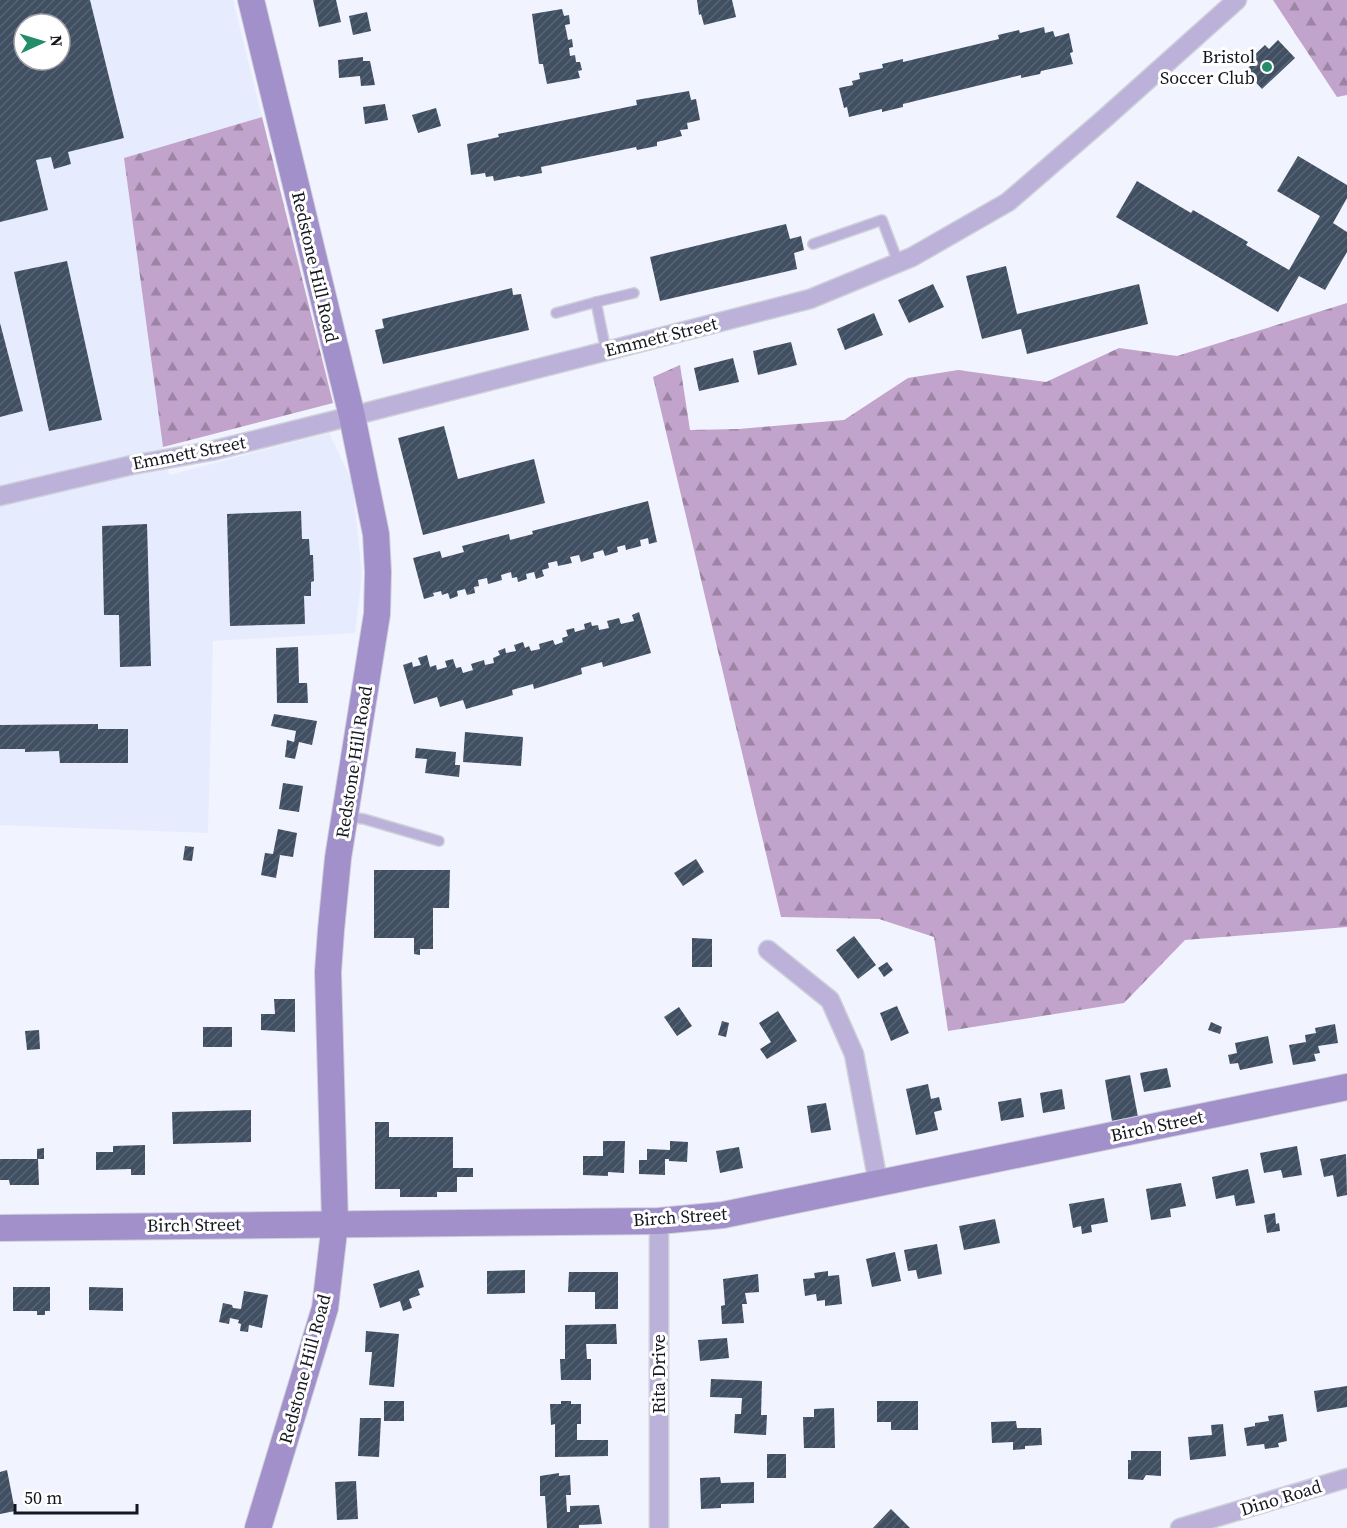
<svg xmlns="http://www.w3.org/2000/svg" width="1347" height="1528" font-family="'Source Serif 4',serif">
  <defs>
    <pattern id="forest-firs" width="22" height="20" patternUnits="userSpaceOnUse" patternTransform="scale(1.5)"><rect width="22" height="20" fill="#c2a3cb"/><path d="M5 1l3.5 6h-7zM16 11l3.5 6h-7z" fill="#9c84a4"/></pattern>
    <pattern id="building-hatch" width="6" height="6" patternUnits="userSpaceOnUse" patternTransform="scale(1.5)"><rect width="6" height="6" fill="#404f61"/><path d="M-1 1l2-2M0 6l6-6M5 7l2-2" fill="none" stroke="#586473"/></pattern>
  </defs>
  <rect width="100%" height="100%" fill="#f1f3fe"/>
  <!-- built -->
  <path fill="#e6ebfe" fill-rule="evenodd" d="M0,0H233L262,117L124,158L163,447L169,475L329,433L352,481L362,574L355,633L213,641L208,833L0,825ZM24,24H60V60H24Z"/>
  <!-- forest -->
  <g fill="url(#forest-firs)">
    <polygon points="1273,0 1347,0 1347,95 1337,97"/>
    <polygon points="262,117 333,403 163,447 124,158"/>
    <polygon points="1347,303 1347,927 1185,940 1124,1003 948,1031 934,937 879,919 781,917 653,377 680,365 690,430 739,429 844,420 908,378 958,370 1046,382 1119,348 1177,356"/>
  </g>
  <!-- building -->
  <g fill="url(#building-hatch)" fill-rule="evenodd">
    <path d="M0,0H90L124,138L68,152L71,164L54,169L51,157L36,160L48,210L0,222ZM24,24H60V60H24Z"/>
    <polygon points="313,0 336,0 341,22 319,27"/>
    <polygon points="697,0 732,0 736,17 704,25 701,14 699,15"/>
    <polygon points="562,9 564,16 569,15 570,24 565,25 568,40 572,39 573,47 569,48 570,56 575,55 576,62 580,62 582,70 578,71 580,78 547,84 543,64 539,64 532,14"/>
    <polygon points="367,12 371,31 353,35 349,16"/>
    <polygon points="1044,27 1045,33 1053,31 1055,37 1069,33 1073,52 1070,53 1073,64 1041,71 1040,74 1021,78 1021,75 903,104 903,107 882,112 882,109 849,117 847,107 844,108 839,88 853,85 852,81 860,79 859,73 883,68 882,64 903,59 903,62 999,39 998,35 1019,30 1020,33"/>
    <polygon points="1278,40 1295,58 1262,89 1245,71 1253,63 1250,59 1265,45 1269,49"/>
    <polygon points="363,57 363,61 370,61 375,85 361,86 360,76 339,78 338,60"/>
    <polygon points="689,91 691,100 696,99 700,120 687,123 688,129 680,130 682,136 657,142 657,146 637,150 636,147 541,167 542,173 521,177 519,176 494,181 493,176 486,177 485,173 471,175 467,144 499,137 498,134 637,105 636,100"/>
    <polygon points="385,104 388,120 365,124 363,107"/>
    <polygon points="436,108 441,126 418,133 412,115"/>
    <polygon points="1298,156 1347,185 1347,198 1333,223 1347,232 1347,252 1325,290 1299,276 1278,312 1116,217 1137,181 1191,213 1193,210 1248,242 1246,245 1289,270 1320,216 1277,191"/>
    <polygon points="786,224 790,239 801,236 804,250 794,253 797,269 660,301 650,257"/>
    <polygon points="67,261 102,420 49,431 14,272"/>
    <polygon points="1006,266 1017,314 1139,284 1148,324 1027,354 1021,329 982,339 966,276"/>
    <polygon points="933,284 944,307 909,323 898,300"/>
    <polygon points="512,288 513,295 521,294 529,330 383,364 375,330 384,328 382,319"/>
    <polygon points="874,313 883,335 845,350 837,329"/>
    <polygon points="0,323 23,411 0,417"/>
    <polygon points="791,342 797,365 758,375 753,351"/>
    <polygon points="733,358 739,382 699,391 694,368"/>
    <polygon points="444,426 458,479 534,459 545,503 423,535 398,438"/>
    <polygon points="648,501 657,542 649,544 648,538 640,540 641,546 626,550 625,545 617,547 618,552 605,556 603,550 593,553 594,558 581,562 579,555 570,557 572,563 558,566 557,561 548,563 549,568 542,570 544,576 536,579 534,572 526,574 527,579 518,582 517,577 512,578 511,572 501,575 502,580 488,584 487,578 478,580 479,586 474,587 475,593 467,595 465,589 457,591 458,596 450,599 448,593 442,595 441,591 433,593 434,596 424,599 413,558 440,551 442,558 464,552 462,546 509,534 510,540 533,534 532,531"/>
    <polygon points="301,511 302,539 309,539 310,555 313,555 314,581 311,582 311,596 304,596 305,624 230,626 227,514"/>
    <polygon points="147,524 151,666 120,667 119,615 104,615 102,526"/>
    <polygon points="639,612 651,653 603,667 602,662 581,668 582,674 534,689 533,684 512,690 513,695 466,709 463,700 440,707 437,697 414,704 403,665 412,662 413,667 421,665 418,658 427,655 430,667 436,665 437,670 447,667 445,661 453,659 456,668 461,667 463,673 473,670 471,664 484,660 485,665 494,663 493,658 500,655 498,651 505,648 506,653 516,651 514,645 523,642 525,648 529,646 531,651 540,649 539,644 553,640 555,645 563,642 562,638 568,636 566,630 574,628 575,632 585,629 584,624 591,622 592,626 598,625 599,630 609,628 607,621 619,618 621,624 634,621 632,615"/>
    <polygon points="298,647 299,683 307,683 308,703 277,703 276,648"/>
    <polygon points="274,714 317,721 312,745 299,742 295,759 285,757 287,740 294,742 296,731 271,726"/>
    <polygon points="98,724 98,729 128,729 128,763 60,763 59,751 25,752 25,749 0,749 0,725"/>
    <polygon points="465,732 523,737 521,766 463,762"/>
    <polygon points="416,748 456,752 455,765 460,765 459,777 425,773 427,759 415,758"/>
    <polygon points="283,783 303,786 299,812 279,809"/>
    <polygon points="278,829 297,833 293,857 280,855 276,878 261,875 265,853 273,854"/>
    <polygon points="185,846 194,847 192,861 183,860"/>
    <polygon points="696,859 704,872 683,886 674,873"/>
    <polygon points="374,870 450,870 449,908 433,908 433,949 420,949 420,955 414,954 414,938 374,938"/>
    <polygon points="854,936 876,965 858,979 836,950"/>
    <polygon points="692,938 712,939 712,967 692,967"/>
    <polygon points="887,962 893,970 884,977 878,968"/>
    <polygon points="274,999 295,999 295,1032 261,1030 261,1014 275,1014"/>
    <polygon points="897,1006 909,1033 891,1041 880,1013"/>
    <polygon points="679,1007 692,1026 677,1036 664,1017"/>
    <polygon points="778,1011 797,1041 767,1059 760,1049 771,1042 759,1023"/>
    <polygon points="722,1021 729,1023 726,1037 718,1035"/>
    <polygon points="1211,1022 1222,1027 1220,1034 1208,1030"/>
    <polygon points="1335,1024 1338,1043 1318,1046 1320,1053 1314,1054 1316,1061 1293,1065 1289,1045 1306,1042 1305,1035 1316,1033 1315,1028"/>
    <rect x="203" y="1027" width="29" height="20"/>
    <polygon points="39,1030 40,1049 27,1050 25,1031"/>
    <polygon points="1268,1036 1273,1063 1240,1070 1238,1063 1230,1064 1228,1055 1237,1053 1235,1043"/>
    <polygon points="1167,1068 1171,1087 1144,1092 1140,1073"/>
    <polygon points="1130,1075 1138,1117 1112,1121 1105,1080"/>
    <polygon points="928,1084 931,1099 939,1097 942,1110 934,1112 938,1130 916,1135 906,1089"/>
    <polygon points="1062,1089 1065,1109 1043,1113 1040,1093"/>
    <polygon points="1021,1098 1024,1117 1001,1121 998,1102"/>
    <polygon points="826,1103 831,1130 811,1133 807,1106"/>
    <polygon points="251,1110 251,1142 173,1144 172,1112"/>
    <polygon points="375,1122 389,1122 389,1137 453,1137 453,1168 473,1168 473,1177 457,1177 457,1192 437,1192 437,1197 400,1197 400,1189 375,1189"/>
    <polygon points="603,1141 625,1141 624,1173 608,1172 608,1176 583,1175 583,1156 603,1156"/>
    <polygon points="670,1141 688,1142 687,1162 669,1161 669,1159 665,1159 665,1175 639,1174 639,1160 647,1160 647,1149 670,1150"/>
    <polygon points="145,1145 145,1175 131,1175 131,1169 96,1170 96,1152 113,1152 113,1146"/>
    <polygon points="1297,1146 1302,1175 1283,1178 1281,1170 1264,1173 1260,1153"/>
    <polygon points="739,1147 743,1168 720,1173 716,1151"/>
    <polygon points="44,1148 44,1159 38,1159 39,1185 10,1185 9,1180 0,1180 0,1159 37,1159 37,1149"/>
    <polygon points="1346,1154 1347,1195 1337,1197 1333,1175 1324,1177 1320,1159"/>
    <polygon points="1248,1169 1255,1203 1236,1206 1234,1195 1216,1199 1212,1177"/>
    <polygon points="1181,1183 1186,1206 1170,1209 1171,1217 1151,1220 1146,1189"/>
    <polygon points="1104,1198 1108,1222 1091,1225 1092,1232 1082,1234 1081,1226 1073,1228 1069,1204"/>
    <polygon points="1275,1213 1276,1224 1279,1223 1280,1231 1267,1233 1264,1215"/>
    <polygon points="995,1219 1000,1243 964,1250 959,1226"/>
    <polygon points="937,1244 942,1274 918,1279 916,1270 908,1271 904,1250"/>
    <polygon points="895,1252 901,1281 872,1287 866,1259"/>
    <polygon points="419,1270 424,1287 418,1289 420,1295 409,1299 412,1308 403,1311 400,1301 380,1308 373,1284"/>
    <polygon points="525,1270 525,1293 487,1294 487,1271"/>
    <polygon points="828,1271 828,1276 839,1275 842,1304 825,1306 825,1300 817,1301 816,1294 805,1296 803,1279 815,1278 814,1273"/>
    <polygon points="569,1272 618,1272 618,1309 595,1309 595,1292 568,1292"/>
    <polygon points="758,1274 759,1292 745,1293 747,1304 742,1304 744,1323 722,1324 721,1306 725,1305 723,1279"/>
    <polygon points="13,1287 50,1287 50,1311 45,1311 45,1315 37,1315 37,1311 13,1311"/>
    <polygon points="89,1287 123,1288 123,1311 89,1310"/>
    <polygon points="244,1291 268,1295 262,1328 249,1325 248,1332 240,1331 241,1324 238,1323 239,1320 230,1318 229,1324 219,1322 223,1303 232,1305 233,1308 241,1309"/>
    <polygon points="616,1324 617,1344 586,1344 587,1359 591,1359 591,1380 561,1380 560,1359 565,1359 565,1325"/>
    <polygon points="366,1331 399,1334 394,1387 369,1385 372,1352 365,1352"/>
    <polygon points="727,1338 729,1358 700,1361 698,1340"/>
    <polygon points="711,1379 762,1381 761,1415 767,1415 766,1435 734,1433 735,1414 741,1414 742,1398 710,1397"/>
    <polygon points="1347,1386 1347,1407 1317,1412 1314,1391"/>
    <rect x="384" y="1401" width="20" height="20"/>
    <polygon points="561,1401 571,1401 571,1404 581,1404 581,1424 577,1424 577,1440 608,1440 608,1456 555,1457 555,1424 551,1425 550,1404 561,1404"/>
    <polygon points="877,1401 918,1401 918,1430 891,1430 891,1422 877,1422"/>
    <polygon points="834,1408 835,1448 804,1448 803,1417 814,1417 814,1409"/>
    <polygon points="1283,1414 1287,1441 1278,1443 1279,1447 1265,1449 1264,1444 1247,1446 1244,1428 1255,1426 1255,1423 1269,1421 1268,1416"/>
    <polygon points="360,1418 381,1418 379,1457 358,1456"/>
    <polygon points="1016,1421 1017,1428 1041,1428 1042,1445 1025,1446 1025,1449 1013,1450 1013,1442 992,1443 991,1422"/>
    <polygon points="1223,1424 1226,1456 1190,1460 1188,1437 1212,1435 1211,1425"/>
    <polygon points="1131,1451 1161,1451 1161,1476 1146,1475 1143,1480 1128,1479 1128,1460 1131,1460"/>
    <rect x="767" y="1454" width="19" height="24"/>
    <polygon points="7,1470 15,1511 0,1514 0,1472"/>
    <polygon points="559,1473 559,1476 570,1475 571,1495 566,1495 567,1512 570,1512 570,1506 599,1505 602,1524 579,1525 579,1528 547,1528 545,1496 540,1496 540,1476"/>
    <polygon points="720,1477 721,1483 754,1482 754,1503 721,1504 721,1508 701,1509 700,1478"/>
    <polygon points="356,1481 358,1519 337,1520 335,1482"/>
    <polygon points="891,1509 910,1528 873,1528"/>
  </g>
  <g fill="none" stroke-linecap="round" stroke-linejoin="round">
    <!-- lane casing -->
    <g stroke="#ced0da" stroke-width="12">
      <g id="lane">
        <polyline points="813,244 882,220 898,262"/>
        <polyline points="596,302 634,293"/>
        <polyline points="556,313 596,302 606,351"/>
        <polyline points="347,817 364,819 439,841"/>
      </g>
    </g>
    <!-- street casing -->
    <g stroke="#ced0da" stroke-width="21">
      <g id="street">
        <polyline points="0,496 132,465 211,451 352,416 810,299 912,257 1008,202 1104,119 1237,0"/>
        <polyline points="768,950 830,1000 854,1054 878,1182"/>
        <polyline points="659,1221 659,1528"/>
        <polyline points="1180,1528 1347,1478"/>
      </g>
    </g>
    <!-- secondary casing -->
    <g stroke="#ced0da" stroke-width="28">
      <g id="secondary">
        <polyline points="251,0 352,416 376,534 378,572 377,614 338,858 331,930 328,972 335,1223 325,1308 258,1528"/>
        <polyline points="0,1228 659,1221 723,1215 1347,1087"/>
      </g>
    </g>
    <!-- lane -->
    <use href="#lane" stroke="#bcb1d9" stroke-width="9"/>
    <!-- street -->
    <use href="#street" stroke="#bcb1d9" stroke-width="18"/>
    <!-- secondary -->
    <use href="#secondary" stroke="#a190ca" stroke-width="26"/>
  </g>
  <!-- markers -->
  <circle fill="#238c69" stroke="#fff" stroke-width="2" cx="1267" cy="67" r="6"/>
  <g text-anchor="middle" stroke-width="6" stroke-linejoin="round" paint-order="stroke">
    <!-- poi labels -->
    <g font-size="18" fill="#151720" stroke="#fff" text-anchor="end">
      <text x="1255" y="63">Bristol<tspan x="1255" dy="21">Soccer Club</tspan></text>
    </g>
    <!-- street labels -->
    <g font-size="18" fill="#151720" stroke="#fff">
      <text transform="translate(315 267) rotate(77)" y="6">Redstone Hill Road</text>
      <text transform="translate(661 337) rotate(-14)" y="6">Emmett Street</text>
      <text transform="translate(189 453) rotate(-11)" y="6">Emmett Street</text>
      <text transform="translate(354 762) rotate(-81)" y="6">Redstone Hill Road</text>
      <text transform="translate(1157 1126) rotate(-12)" y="6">Birch Street</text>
      <text transform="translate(680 1217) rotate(-4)" y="6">Birch Street</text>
      <text transform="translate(194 1225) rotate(-1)" y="6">Birch Street</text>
      <text transform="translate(305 1369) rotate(-75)" y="6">Redstone Hill Road</text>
      <text transform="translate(659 1374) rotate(-90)" y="6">Rita Drive</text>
      <text transform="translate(1281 1498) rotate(-17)" y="6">Dino Road</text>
    </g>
  </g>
  <!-- north arrow -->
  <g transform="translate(42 42) rotate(86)"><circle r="28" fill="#ffffff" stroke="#a1a2a6" stroke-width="1.5"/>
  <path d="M0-4.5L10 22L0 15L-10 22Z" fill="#238c69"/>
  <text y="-9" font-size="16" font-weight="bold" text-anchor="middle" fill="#151720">N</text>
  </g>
  <!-- scale -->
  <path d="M15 1504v9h122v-9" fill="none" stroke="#151720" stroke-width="3"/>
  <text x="24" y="1504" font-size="18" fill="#151720" stroke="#ffffff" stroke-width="4.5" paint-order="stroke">50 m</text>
</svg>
